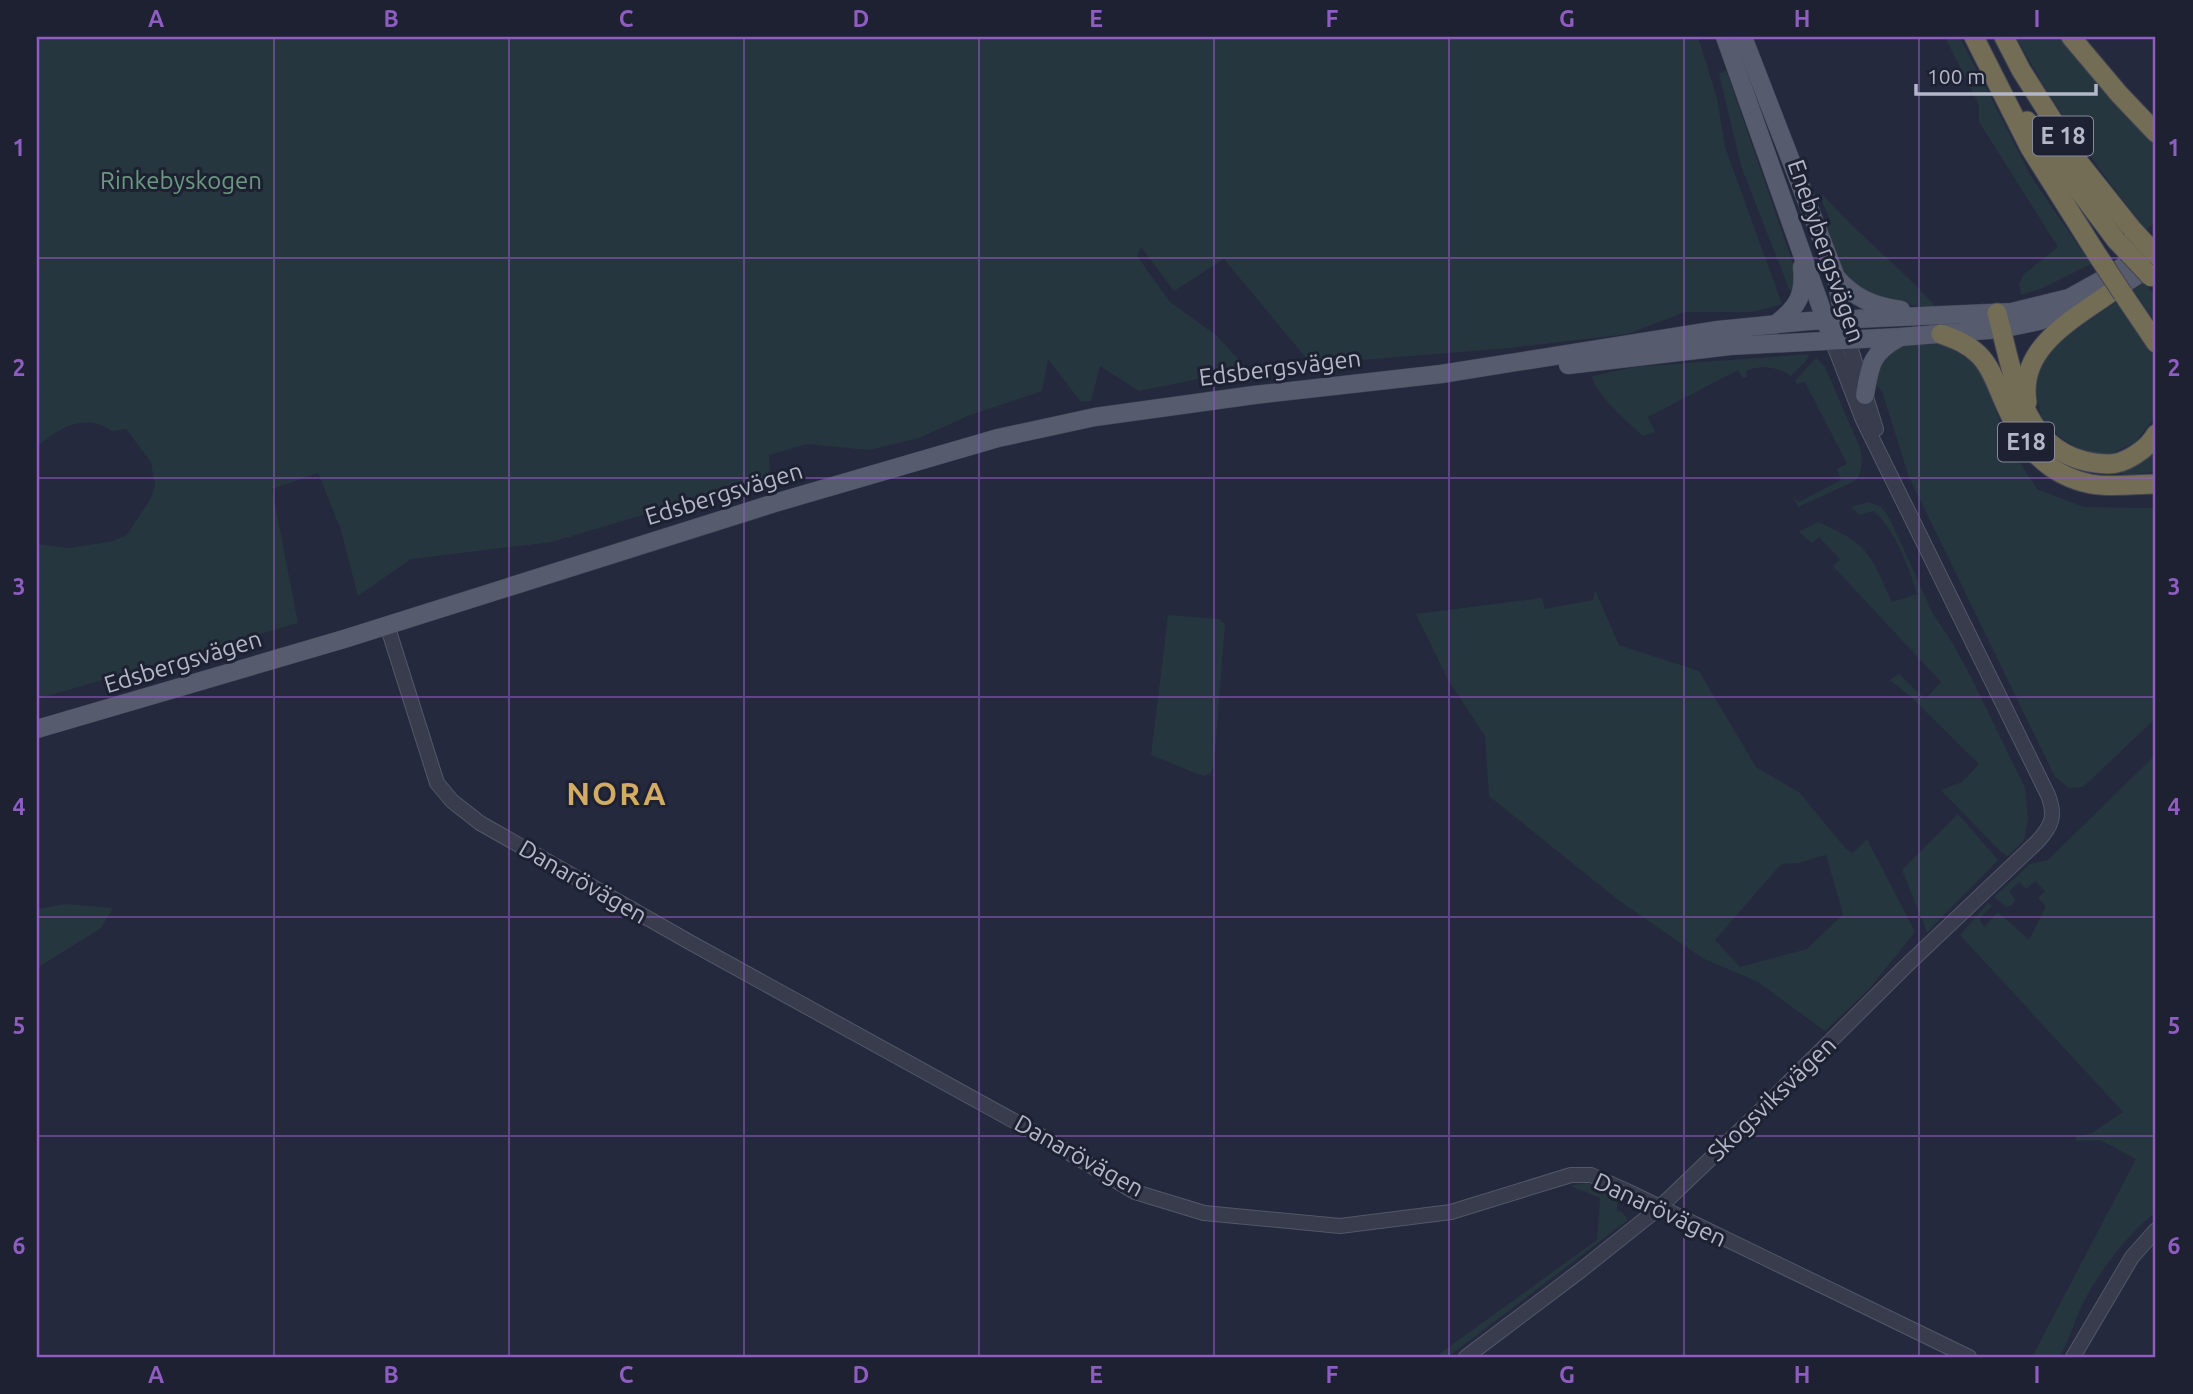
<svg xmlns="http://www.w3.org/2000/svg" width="2193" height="1394" font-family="Ubuntu,sans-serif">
  <rect width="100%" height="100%" fill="#24293d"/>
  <!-- green -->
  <g fill="#26363e" fill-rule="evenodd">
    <path d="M37,37H1698L1717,98L1725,147L1782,304L1753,312H1685L1628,334L1510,348L1311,364L1224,259L1174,291L1141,247L1137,256L1170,302L1217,336L1247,369L1139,391L1100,366L1091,401L1081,402L1048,359L1042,391L970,415L919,438L869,450L807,444L769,455L770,477L552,542L411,559L358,596L341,530L318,473L272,489L298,623L37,699V544L68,548L110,542L127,535L151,498L155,486L151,462L126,429L112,431C86,412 58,428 37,447Z"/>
    <polygon points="1945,37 1960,37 2032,178 2091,264 2043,288 2021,295 2019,284 2023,275 2058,247 1979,122 1979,105"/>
    <path d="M2016,37H2059L2117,103L2156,140V223L2146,229C2097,169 2053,105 2016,37Z"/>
    <polygon points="1726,70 1796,272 1796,295 1789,289 1741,166 1719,74"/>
    <path d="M1823,195C1859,235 1901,268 1937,308L1880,301L1845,278L1822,229L1831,222L1820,197Z"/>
    <polygon points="2144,282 2156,297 2156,323 2133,290"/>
    <polygon points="2119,300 2154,356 2156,367 2156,409 2152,421 2135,442 2109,455 2085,452 2061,438 2041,417 2035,383 2043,362 2058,342"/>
    <path d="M1934,342L1958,350L1976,366L1988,386L2006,441L2037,489L2084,507L2156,508V718L2083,787L2069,788L2055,777L1909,477L1882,391L1876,385C1873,343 1901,344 1934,342Z"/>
    <path d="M1809,354L1806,361L1791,376C1779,367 1760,364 1746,371L1747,377L1743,378L1738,370L1648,417L1655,432L1643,436C1628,422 1596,396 1592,376L1635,367Z"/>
    <path d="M1816,358L1825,367L1860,448C1863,459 1863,472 1855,481L1798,507L1794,498L1799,502L1841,480L1837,469L1847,464L1805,382L1797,384L1795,381Z"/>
    <polygon points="2156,446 2156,472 2124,475 2114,469"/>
    <path d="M1869,502L1881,507L1890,519L1933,614L1953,644L1971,677L2025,788L2028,819L2024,840L2008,856L2001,852L1941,790L1962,782L1979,764L1911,697L1890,680L1899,674L1925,699L1941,682L1833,566L1840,559L1819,537L1812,543L1799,532L1818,522C1870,545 1869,552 1892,602L1917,594C1908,565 1896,532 1874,511L1860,515L1851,507Z"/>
    <path d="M1595,590L1619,645L1699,671L1756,767L1800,793L1846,849L1853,853L1867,839L1915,932L1870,988L1825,1031L1758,982L1702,958L1617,899L1489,796L1485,736L1448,680L1416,614L1542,598L1545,609L1593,600ZM1826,855L1843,914L1807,949L1740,967L1715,940L1781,864L1798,863Z"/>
    <polygon points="1168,615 1219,619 1225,625 1214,765 1210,774 1203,776 1151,755"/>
    <path d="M2156,754V1212C2129,1232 2097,1274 2082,1305C2074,1321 2070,1339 2060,1355L2058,1357H2032L2136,1159L2100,1140L2076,1141L2075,1137L2092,1133L2123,1112L1960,935L1988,903L1992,906L1979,919L1984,927L1998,912L2029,940L2046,906L2038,898L2045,891L2035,881L2026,889L2019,882L2009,891L2015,899L2012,905L2006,907L1994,897L2030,864L2048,860Z"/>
    <polygon points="1958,814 1998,860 1927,932 1902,870"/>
    <polygon points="65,904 113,908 101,928 37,968 37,909"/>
    <polygon points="1587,1183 1614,1191 1622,1196 1617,1204 1617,1210 1623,1213 1628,1220 1448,1357 1435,1357 1597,1240 1600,1198 1570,1186"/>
  </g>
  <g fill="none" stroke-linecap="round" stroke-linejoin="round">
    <!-- minor casing -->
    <g stroke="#535768" stroke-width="16">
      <g id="minor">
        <polyline points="1848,340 1876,429"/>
        <polyline points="387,625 437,783 452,801 480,823 693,944 1034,1132 1135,1192 1204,1213 1340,1226 1451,1212 1571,1175 1591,1175 1629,1192 1969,1357"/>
        <path d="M1466,1357L1580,1271L1659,1208L1758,1113L1905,967L2037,842C2052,826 2056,816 2048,795L1863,420L1832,340"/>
        <polyline points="2073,1357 2132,1257 2156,1230"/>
      </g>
    </g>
    <!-- major casing -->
    <g stroke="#414556" stroke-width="19">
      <g id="major">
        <polyline points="1725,37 1829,330"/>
        <polyline points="1743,37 1836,277 1845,329"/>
        <path d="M1836,277C1854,298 1873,306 1901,310"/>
        <path d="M1777,323C1798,307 1805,294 1802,267"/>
        <polyline points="1568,365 1730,346 1900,337 2001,329 2039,321 2069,311 2110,293 2156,263"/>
        <path d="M1865,395C1870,367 1870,354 1897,339"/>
        <polyline points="37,729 344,639 778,502 998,438 1095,417 1254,395 1441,374 1718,330 1809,321 2012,312 2069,298 2103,279 2144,253"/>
      </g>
    </g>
    <!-- highway casing -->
    <g stroke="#404455" stroke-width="21">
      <g id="highway">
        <polyline points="1974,37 2030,148 2098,256"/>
        <polyline points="2004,37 2021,70 2081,165 2132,229"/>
        <polyline points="2071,37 2119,94 2156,133"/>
        <polyline points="2027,121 2116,240"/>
        <polyline points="2123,294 2156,343"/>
        <path d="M1997,313C2015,379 2022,461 2107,464C2124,465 2148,449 2156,434"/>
        <path d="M1941,334C1955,339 1968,344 1979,355C1990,366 1996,383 2002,397C2020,440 2042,474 2091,484C2111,488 2136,484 2156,484"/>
        <path d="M2027,402C2018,348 2072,320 2110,293"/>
      </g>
    </g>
    <!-- minor -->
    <use href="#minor" stroke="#383c4d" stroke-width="14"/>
    <!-- major -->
    <use href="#major" stroke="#565b6d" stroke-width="18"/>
    <!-- highway -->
    <use href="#highway" stroke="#736d55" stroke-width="19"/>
    <!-- highway-bridge casing -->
    <g stroke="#404455" stroke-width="21" stroke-linecap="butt">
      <g id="highway-bridge">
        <polyline points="2132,229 2156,255"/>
        <polyline points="2116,240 2151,277"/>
        <polyline points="2098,256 2123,294"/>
      </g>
    </g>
    <!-- highway-bridge -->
    <use href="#highway-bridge" stroke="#736d55" stroke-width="19"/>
  </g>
  <!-- grid -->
  <path fill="none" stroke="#8f5dc2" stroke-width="2" stroke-opacity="0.55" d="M274,37V1357M509,37V1357M744,37V1357M979,37V1357M1214,37V1357M1449,37V1357M1684,37V1357M1919,37V1357M37,258H2156M37,478H2156M37,697H2156M37,917H2156M37,1136H2156"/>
  <g text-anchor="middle" stroke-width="6" stroke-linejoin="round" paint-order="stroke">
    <!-- shield labels -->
    <g fill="#1d2132" stroke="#868a9b" stroke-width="2">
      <rect x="2033" y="116.5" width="60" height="39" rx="5"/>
      <rect x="1998" y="422.5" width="56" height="39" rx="5"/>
    </g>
    <g font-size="23" font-weight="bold" fill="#b3b7c8">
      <text x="2063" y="144">E 18</text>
      <text x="2026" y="450">E18</text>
    </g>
    <!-- park labels -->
    <g font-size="24" fill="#6b997f" stroke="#1d2132">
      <text x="181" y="189">Rinkebyskogen</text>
    </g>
    <!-- street labels -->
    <g font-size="24" fill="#b3b7c8" stroke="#1d2132">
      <text transform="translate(1826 251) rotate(71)" y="8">Enebybergsvägen</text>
      <text transform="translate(1280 368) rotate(-7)" y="8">Edsbergsvägen</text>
      <text transform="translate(724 494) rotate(-17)" y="8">Edsbergsvägen</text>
      <text transform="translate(183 662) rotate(-17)" y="8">Edsbergsvägen</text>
      <text transform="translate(583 882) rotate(30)" y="8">Danarövägen</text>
      <text transform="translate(1772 1099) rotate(-44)" y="8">Skogsviksvägen</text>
      <text transform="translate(1079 1156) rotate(29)" y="8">Danarövägen</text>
      <text transform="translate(1660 1210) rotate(25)" y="8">Danarövägen</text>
    </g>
    <!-- district labels -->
    <g font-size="32" font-weight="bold" letter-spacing="2" fill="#d3ab63" stroke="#1d2132">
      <text x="617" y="805">NORA</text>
    </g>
  </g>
  <!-- border -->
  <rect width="2193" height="1394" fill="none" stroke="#1d2132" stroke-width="77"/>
  <!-- scale -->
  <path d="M1916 84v10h180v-10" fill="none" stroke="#b3b7c8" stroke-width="3.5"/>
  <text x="1927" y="84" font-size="21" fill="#b3b7c8" stroke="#1d2132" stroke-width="5" paint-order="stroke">100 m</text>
  <rect x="38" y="38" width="2116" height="1318" fill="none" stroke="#8f5dc2" stroke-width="2.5"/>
  <g font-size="23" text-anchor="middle" font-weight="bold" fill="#8f5dc2">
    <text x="156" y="27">A</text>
    <text x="391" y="27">B</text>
    <text x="626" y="27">C</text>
    <text x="861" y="27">D</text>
    <text x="1096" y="27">E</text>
    <text x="1332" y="27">F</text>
    <text x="1567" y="27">G</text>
    <text x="1802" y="27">H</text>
    <text x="2037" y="27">I</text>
    <text x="19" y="156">1</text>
    <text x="2174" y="156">1</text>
    <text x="19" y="376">2</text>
    <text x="2174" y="376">2</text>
    <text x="19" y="595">3</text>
    <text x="2174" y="595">3</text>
    <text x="19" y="815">4</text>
    <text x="2174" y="815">4</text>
    <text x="19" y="1034">5</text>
    <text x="2174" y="1034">5</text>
    <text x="19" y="1254">6</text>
    <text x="2174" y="1254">6</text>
    <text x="156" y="1383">A</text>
    <text x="391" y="1383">B</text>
    <text x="626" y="1383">C</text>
    <text x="861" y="1383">D</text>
    <text x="1096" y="1383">E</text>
    <text x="1332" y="1383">F</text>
    <text x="1567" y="1383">G</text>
    <text x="1802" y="1383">H</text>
    <text x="2037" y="1383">I</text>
  </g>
</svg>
